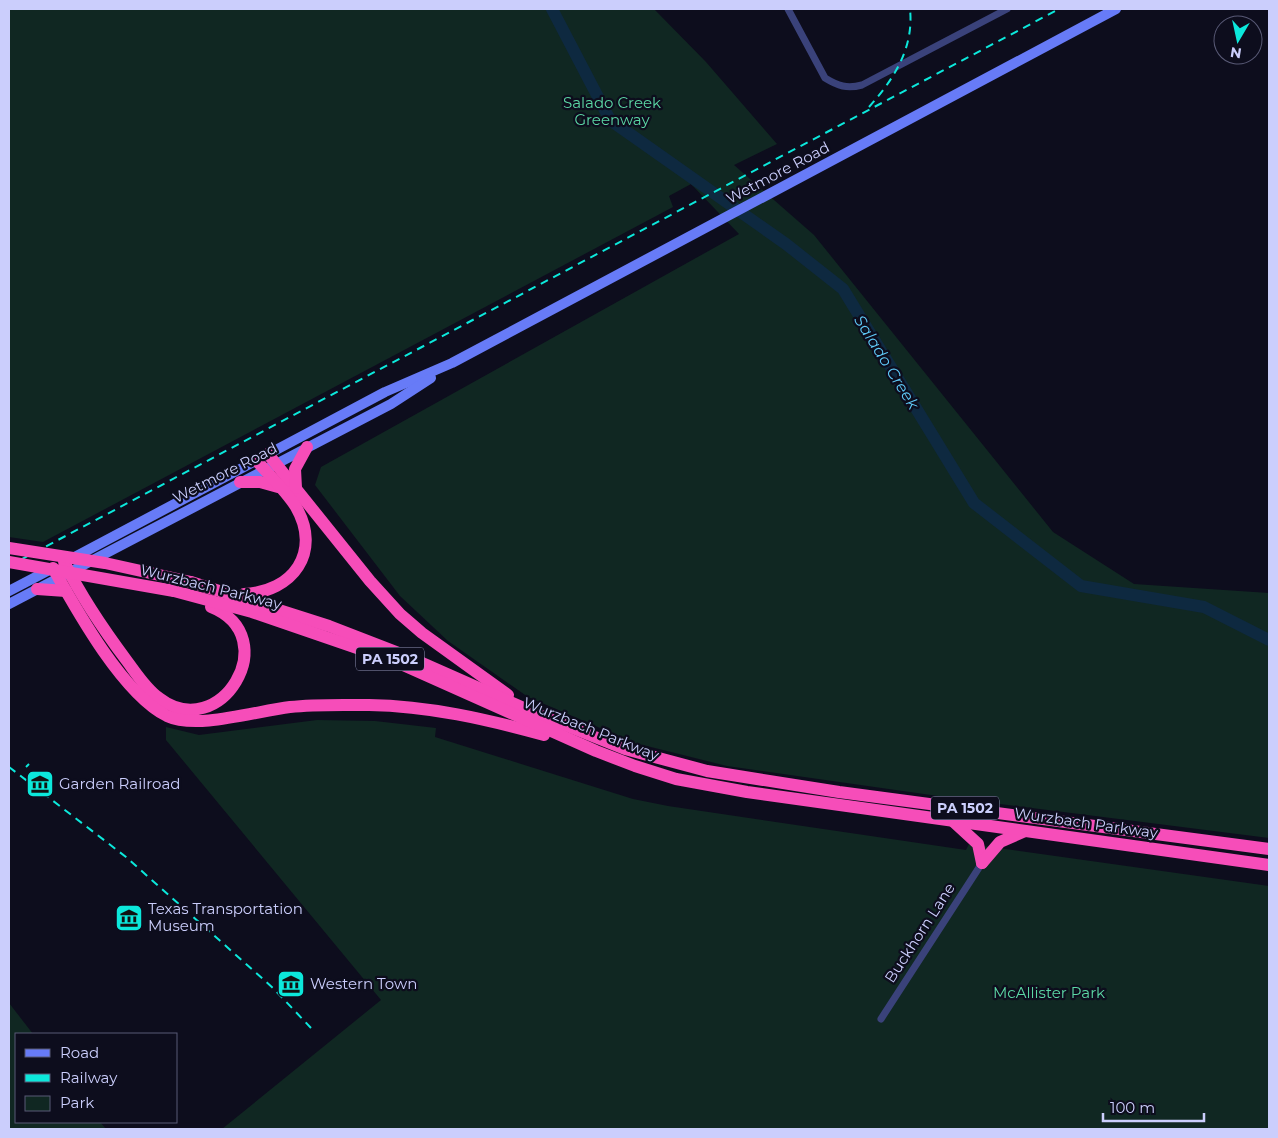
<svg xmlns="http://www.w3.org/2000/svg" width="1278" height="1138" font-family="Montserrat,sans-serif">
  <rect width="100%" height="100%" fill="#0d0d1d"/>
  <!-- green -->
  <g fill="#102722">
    <polygon points="9,9 654,9 706,62 777,144 734,165 814,235 1053,532 1134,584 1269,593 1269,838 952,798 727,766 635,743 528,697 448,641 400,596 315,485 321,467 739,234 691,184 669,196 673,207 43,542 9,537"/>
    <polygon points="317,720 375,721 436,728 435,737 633,799 668,806 966,850 969,844 1269,886 1269,1129 222,1129 381,1000 166,740 166,727 199,735"/>
    <polygon points="9,1003 33,1034 16,1034 16,1122 100,1122 106,1129 9,1129"/>
  </g>
  <g fill="none" stroke-linecap="round" stroke-linejoin="round">
    <!-- river -->
    <polyline stroke="#0e2940" stroke-width="12" points="552,9 610,120 786,244 843,289 974,503 1081,586 1204,607 1269,640"/>
    <!-- street -->
    <g stroke="#3a427a" stroke-width="7">
      <path d="M788,9L825,78C838,86 847,89 862,85L1007,9"/>
      <polyline points="881,1019 982,863"/>
    </g>
    <!-- secondary -->
    <g stroke="#677bf7" stroke-width="10">
      <polyline points="71,559 385,392 452,363 1116,9"/>
      <polyline points="9,591 53,568"/>
      <polyline points="9,604 391,404 431,378"/>
    </g>
    <!-- highway -->
    <g stroke="#f64db9" stroke-width="12">
      <polyline points="268,454 370,581 400,614 422,633 508,695"/>
      <polyline points="240,482 260,482 278,487"/>
      <polyline points="296,488 295,469 307,447"/>
      <path d="M64,562C82,598 103,629 127,661C136,673 146,689 159,698C220,745 286,637 211,607"/>
      <path d="M53,568C77,611 123,694 167,716C197,730 256,711 290,707C316,704 343,705 369,705C429,706 486,719 544,735"/>
      <polyline points="191,582 329,626 404,655 535,713 625,749 707,771 839,792 1269,849"/>
      <polyline points="37,589 66,591"/>
      <polyline points="174,591 252,612 392,660 596,751 635,766 676,779 747,792 1269,865"/>
      <path d="M244,594C293,592 322,552 296,507C286,491 269,475 256,460"/>
      <polyline points="954,822 978,844 982,863"/>
      <polyline points="982,863 1000,842 1025,831"/>
    </g>
    <!-- rail -->
    <g stroke="#0ce8db" stroke-width="2" stroke-dasharray="8 6" stroke-linecap="butt">
      <path d="M869,107C894,79 914,48 910,9"/>
      <polyline points="9,566 1059,9"/>
      <polyline points="9,767 126,857 273,988 311,1028"/>
      <polyline points="26,767 29,764"/>
    </g>
    <!-- highway-bridge -->
    <g stroke="#f64db9" stroke-width="12">
      <polyline points="9,548 105,563 191,582"/>
      <polyline points="9,562 174,591"/>
    </g>
  </g>
  <!-- icons -->
  <defs>
    <g id="museum-square" transform="scale(1.4375)"><rect x="-9" y="-9" width="18" height="18" rx="4" fill="#0ce8db" stroke="#0d0d1d"/><path d="M0-6L6-3V-2H-6V-3ZM-5-1h2V3h-2ZM-1-1h2V3h-2ZM3-1h2V3H3ZM-6 4H6V6H-6Z" fill="#111"/></g>
  </defs>
  <g fill-rule="evenodd">
    <use href="#museum-square" x="40" y="784"/>
    <use href="#museum-square" x="129" y="918"/>
    <use href="#museum-square" x="291" y="984"/>
  </g>
  <g text-anchor="middle" stroke-width="4.5" stroke-linejoin="round" paint-order="stroke">
    <!-- shield labels -->
    <g fill="#0d0d1d" stroke="#9294b9" stroke-width="1">
      <rect x="356" y="647.5" width="68" height="23" rx="4"/>
      <rect x="931" y="796.5" width="68" height="23" rx="4"/>
    </g>
    <g font-size="14" font-weight="bold" fill="#cbcefc">
      <text x="390" y="664">PA 1502</text>
      <text x="965" y="813">PA 1502</text>
    </g>
    <!-- park labels -->
    <g font-size="15" fill="#5cd8a5" stroke="#0d0d1d">
      <text x="612" y="108">Salado Creek<tspan x="612" dy="17">Greenway</tspan></text>
      <text x="1049" y="998">McAllister Park</text>
    </g>
    <!-- street labels -->
    <g font-size="15" fill="#cbcefc" stroke="#0d0d1d">
      <text transform="translate(778 173) rotate(-28)" y="5">Wetmore Road</text>
      <text transform="translate(225 473) rotate(-27)" y="5">Wetmore Road</text>
      <text transform="translate(211 587) rotate(14)" y="5">Wurzbach Parkway</text>
      <text transform="translate(591 729) rotate(22)" y="5">Wurzbach Parkway</text>
      <text transform="translate(1086 823) rotate(8)" y="5">Wurzbach Parkway</text>
      <text transform="translate(920 933) rotate(-57)" y="5">Buckhorn Lane</text>
    </g>
    <!-- poi labels -->
    <g font-size="15" fill="#cbcefc" stroke="#0d0d1d" text-anchor="start">
      <text x="59" y="789">Garden Railroad</text>
      <text x="148" y="914">Texas Transportation<tspan x="148" dy="17">Museum</tspan></text>
      <text x="310" y="989">Western Town</text>
    </g>
    <!-- water labels -->
    <g font-size="16" font-style="italic" fill="#5fc9f7" stroke="#0d0d1d">
      <text transform="translate(887 362) rotate(58)" y="6">Salado Creek</text>
    </g>
  </g>
  <!-- border -->
  <rect width="1278" height="1138" fill="none" stroke="#cbcefc" stroke-width="20"/>
  <!-- legend -->
  <rect x="15" y="1033" width="162" height="90" fill="#0d0d1d" stroke="#595a76"/>
  <rect x="25" y="1049" width="25" height="8" fill="#677bf7" stroke="#595a76"/>
  <text x="60" y="1058" font-size="15" fill="#cbcefc">Road</text>
  <rect x="25" y="1074" width="25" height="8" fill="#0ce8db" stroke="#595a76"/>
  <text x="60" y="1083" font-size="15" fill="#cbcefc">Railway</text>
  <rect x="25" y="1096" width="25" height="15" fill="#102722" stroke="#595a76"/>
  <text x="60" y="1108" font-size="15" fill="#cbcefc">Park</text>
  <!-- north arrow -->
  <g transform="translate(1238 40) rotate(189)"><circle r="24" fill="#0d0d1d" stroke="#595a76"/>
  <path d="M0-4L9 19L0 12L-9 19Z" fill="#0ce8db"/>
  <text y="-8" font-size="14" font-weight="bold" text-anchor="middle" fill="#cbcefc">N</text>
  </g>
  <!-- scale -->
  <path d="M1103 1113v8h101v-8" fill="none" stroke="#cbcefc" stroke-width="2.5"/>
  <text x="1110" y="1113" font-size="15" fill="#cbcefc" stroke="#0d0d1d" stroke-width="4" paint-order="stroke">100 m</text>
</svg>
